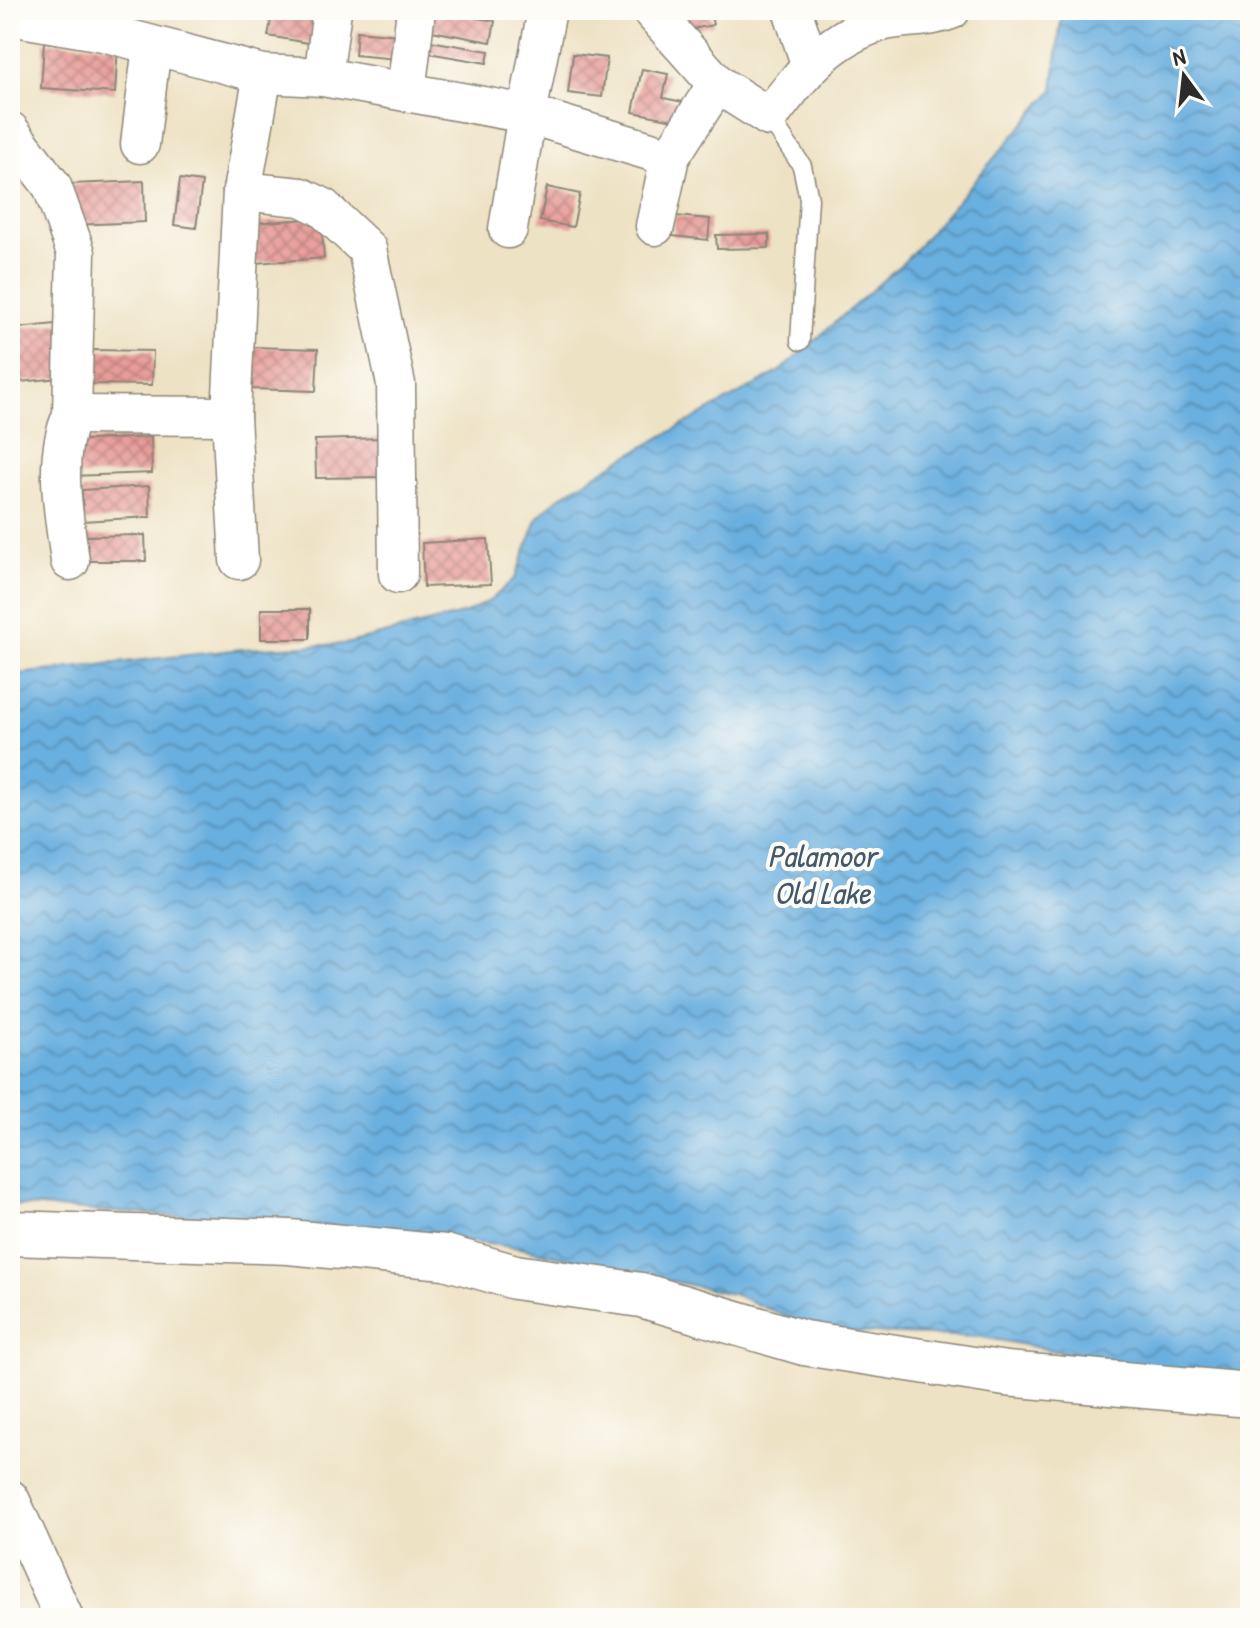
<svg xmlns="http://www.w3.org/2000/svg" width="1260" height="1628" font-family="'Patrick Hand',sans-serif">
  <defs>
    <pattern id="water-waves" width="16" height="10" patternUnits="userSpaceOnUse" patternTransform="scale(2)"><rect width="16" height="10" fill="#69afdf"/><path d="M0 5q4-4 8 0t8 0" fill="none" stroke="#578fb5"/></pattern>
    <pattern id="building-cross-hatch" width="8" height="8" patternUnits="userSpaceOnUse" patternTransform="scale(2)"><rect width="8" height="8" fill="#e89d9a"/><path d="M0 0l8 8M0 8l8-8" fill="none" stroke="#bc807e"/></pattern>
  </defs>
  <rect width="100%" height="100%" fill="#fdfcf7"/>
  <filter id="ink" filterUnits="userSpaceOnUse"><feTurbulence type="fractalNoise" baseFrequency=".0125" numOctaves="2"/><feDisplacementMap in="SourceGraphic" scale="16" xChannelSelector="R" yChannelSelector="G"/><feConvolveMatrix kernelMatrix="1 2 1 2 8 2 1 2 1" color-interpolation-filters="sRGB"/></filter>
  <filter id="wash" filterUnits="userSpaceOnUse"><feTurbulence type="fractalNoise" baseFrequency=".006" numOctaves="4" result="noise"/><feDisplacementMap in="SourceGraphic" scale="32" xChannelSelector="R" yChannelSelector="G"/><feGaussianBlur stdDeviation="1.8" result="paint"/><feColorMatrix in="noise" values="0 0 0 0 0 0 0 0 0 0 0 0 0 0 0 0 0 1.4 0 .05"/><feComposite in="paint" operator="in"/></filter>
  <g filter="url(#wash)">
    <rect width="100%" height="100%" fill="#eee2c4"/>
    <!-- water -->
    <polygon fill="url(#water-waves)" stroke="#4a6d85" stroke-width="2" points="1062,10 1250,10 1250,1387 982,1337 818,1331 736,1295 521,1248 365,1229 10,1205 10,675 242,649 345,644 466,613 491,600 515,578 538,517 558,498 616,462 780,371 907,259 1053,90"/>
    <g id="blocks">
      <!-- building -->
      <g fill="url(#building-cross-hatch)">
        <polygon points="273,10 315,10 314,44 268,36"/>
        <polygon points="430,10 495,21 491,42 426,30"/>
        <polygon points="683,10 710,10 713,25 687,30"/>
        <polygon points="357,31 399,35 396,59 355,55"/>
        <polygon points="430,41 489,51 487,63 428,53"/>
        <polygon points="44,42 118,46 115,93 41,88"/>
        <polygon points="573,54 607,58 602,97 568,93"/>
        <polygon points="642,69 668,74 663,98 693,104 689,123 633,112"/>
        <polygon points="180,179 202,182 196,228 174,225"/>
        <polygon points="144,181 145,222 72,225 71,184"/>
        <polygon points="547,187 580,194 573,227 540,221"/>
        <polygon points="675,216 710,219 708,240 673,236"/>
        <polygon points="321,218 324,258 255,263 253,223"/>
        <polygon points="769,234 769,248 717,249 716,235"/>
        <polygon points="64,323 70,377 10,383 10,329"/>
        <polygon points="253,347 318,349 316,391 252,389"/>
        <polygon points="91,350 153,351 152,385 90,384"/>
        <polygon points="151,437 152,473 72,476 71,441"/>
        <polygon points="383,438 384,477 316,478 315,440"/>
        <polygon points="149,486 150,517 83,521 82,490"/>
        <polygon points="145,535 146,561 79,561 79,536"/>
        <polygon points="488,539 491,584 424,587 422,543"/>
        <rect x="261" y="609" width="49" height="30"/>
      </g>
    </g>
  </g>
  <g filter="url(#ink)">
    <use href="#blocks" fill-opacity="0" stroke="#8c8678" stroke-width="2"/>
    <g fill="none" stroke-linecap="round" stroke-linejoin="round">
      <!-- service casing -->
      <g stroke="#8c8678" stroke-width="21">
        <polyline id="service" points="769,117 802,166 809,199 800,341"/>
      </g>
      <!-- minor casing -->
      <g stroke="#8c8678" stroke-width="41">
        <g id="minor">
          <polyline points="416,10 406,92 527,114 508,229"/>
          <polyline points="547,10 527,114 670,157 717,84"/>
          <path d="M651,10L717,84L769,117C802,74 829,36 885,21C907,16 929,19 951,10"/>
          <polyline points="792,10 810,63"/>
          <polyline points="10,16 103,32 263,74 323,77 406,92"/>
          <polyline points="323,77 332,10"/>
          <path d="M10,131L52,186L76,253L72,415C52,459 64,514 70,561"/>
          <polyline points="140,144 152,46"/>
          <polyline points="242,191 301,197 322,207 367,249 396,384 398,574"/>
          <polyline points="655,226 670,157"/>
          <polyline points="72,415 231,416"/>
          <polyline points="239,560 231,416 242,191 263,74"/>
          <polyline points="10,1499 64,1618"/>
        </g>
      </g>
      <!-- tertiary casing -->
      <g stroke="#8c8678" stroke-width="47">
        <polyline id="tertiary" points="10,1233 289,1242 445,1257 515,1277 641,1295 804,1343 1006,1374 1250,1395"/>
      </g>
      <!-- service -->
      <use href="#service" stroke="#fff" stroke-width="18"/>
      <!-- minor -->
      <use href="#minor" stroke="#fff" stroke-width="38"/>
      <!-- tertiary -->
      <use href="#tertiary" stroke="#fff" stroke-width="44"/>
    </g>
  </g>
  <g text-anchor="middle" stroke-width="8" stroke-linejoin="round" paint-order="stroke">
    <!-- water labels -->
    <g font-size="32" font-style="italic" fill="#41596a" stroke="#fdfcf7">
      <text x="822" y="867">Palamoor<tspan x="822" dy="37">Old Lake</tspan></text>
    </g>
  </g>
  <!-- margin -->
  <rect width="1260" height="1628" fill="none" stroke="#fdfcf7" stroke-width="40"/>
  <!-- north arrow -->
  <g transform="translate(1184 76) rotate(345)" stroke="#fdfcf7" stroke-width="6" paint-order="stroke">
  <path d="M0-6L14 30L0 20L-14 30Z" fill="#2b2b2b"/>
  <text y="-12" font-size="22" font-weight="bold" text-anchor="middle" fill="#2b2b2b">N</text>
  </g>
</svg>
